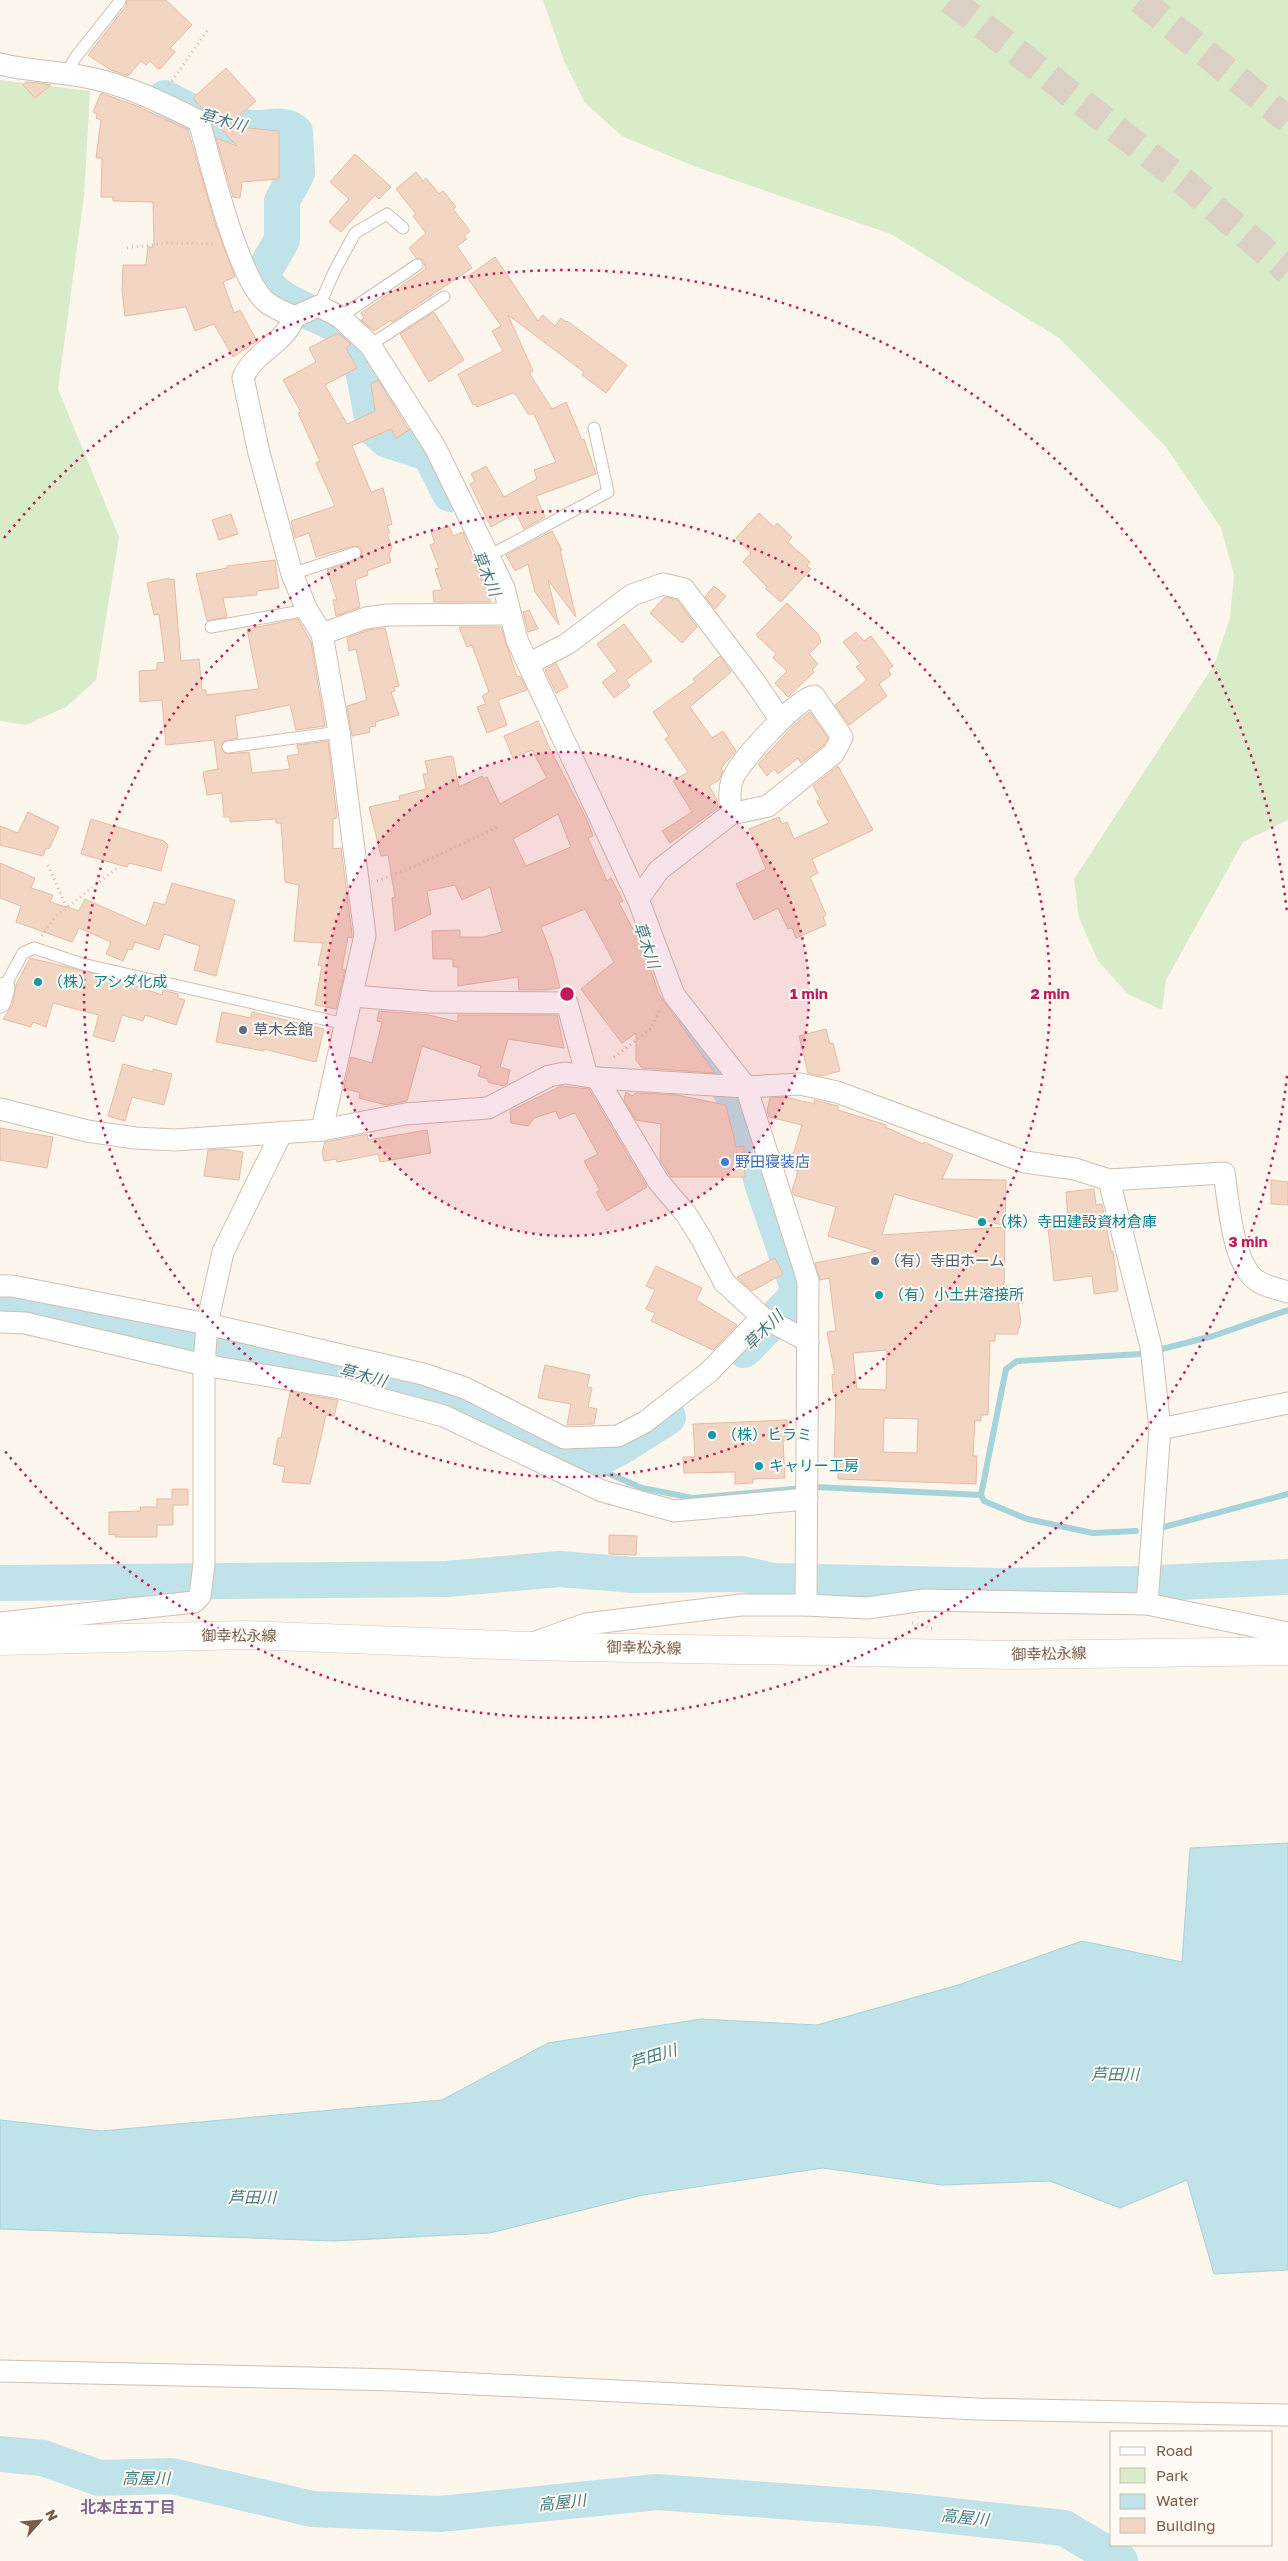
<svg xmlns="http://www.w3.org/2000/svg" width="1288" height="2561" font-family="'Golos Text','Noto Sans JP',sans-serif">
  <rect width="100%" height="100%" fill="#fdf6ec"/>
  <!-- green -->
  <g fill="#d8ecc9">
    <polygon points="543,0 1288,0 1288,820 1243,842 1166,980 1162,1010 1128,994 1098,961 1079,918 1074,879 1214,665 1230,618 1234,575 1221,528 1166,447 1059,338 891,234 696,167 622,136 585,103 564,61"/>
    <polygon points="0,80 90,91 84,196 58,389 119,537 96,680 66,707 26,725 0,721"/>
  </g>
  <!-- water -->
  <polygon fill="#bfe3e8" stroke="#a5d3da" points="1288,1843 1288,2270 1214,2274 1187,2180 1120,2208 1050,2181 942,2185 823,2168 643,2195 490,2233 334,2241 0,2229 0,2120 101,2131 442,2100 548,2043 701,2019 817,2025 958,1985 1082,1941 1182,1962 1190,1848"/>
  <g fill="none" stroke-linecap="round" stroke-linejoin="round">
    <!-- stream -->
    <g stroke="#a5d3da" stroke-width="6">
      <polyline points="1162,1349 1213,1336 1288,1310"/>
      <polyline points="587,1464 642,1488 693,1498 816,1487 981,1495 984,1501 1027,1519 1093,1533 1136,1531"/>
      <polyline points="981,1495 1006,1369 1017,1361 1142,1354"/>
      <polyline points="1164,1527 1288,1494"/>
    </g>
    <!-- river -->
    <g stroke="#bfe3e8" stroke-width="36">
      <path d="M165,98C190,113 223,126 253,128C268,129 282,122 295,132L297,173L282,201V240L261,276C282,314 334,311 358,343L374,428L387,440L427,453L432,458L450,494"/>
      <polyline points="692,1031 717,1065 745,1118 763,1186 797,1285 795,1298 744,1350"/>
      <polyline points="0,1308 34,1309 345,1369 439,1395 587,1464 619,1448 668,1417"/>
      <polyline points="0,1583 447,1579 559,1569 634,1575 742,1574 774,1581 997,1586 1135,1584 1288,1577"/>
      <polyline points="0,2454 43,2458 99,2478 172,2476 312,2509 440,2514 657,2492 878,2508 1064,2528 1120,2561"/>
    </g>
  </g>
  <!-- building -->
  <g fill="#f3d5c3" stroke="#e6bba3" fill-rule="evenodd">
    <polygon points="127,0 166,0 192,25 170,48 175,52 161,68 158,69 150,61 146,65 141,61 128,76 111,70 88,55 126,6"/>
    <polygon points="226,68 256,101 228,126 279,131 279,179 242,182 240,198 233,197 216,138 237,146 193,98"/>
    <polygon points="26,82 39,83 51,85 35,98 23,85"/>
    <polygon points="101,93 137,106 188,130 214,220 235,277 223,282 234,313 240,310 257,341 233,357 214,324 195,331 186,307 125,316 122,291 123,265 146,265 148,247 154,247 153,202 113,201 113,197 101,197 102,158 96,158 101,120 96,118 97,114 93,112"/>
    <polygon points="355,154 391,187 379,199 375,195 341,232 329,222 349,199 330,182"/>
    <polygon points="416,172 423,181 426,178 439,194 443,191 456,207 453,209 470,231 464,236 467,239 457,246 472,268 392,322 391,320 374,331 361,320 364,318 361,313 426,269 423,260 416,258 409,248 426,233 413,216 416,214 396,189"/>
    <polygon points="495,257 538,321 543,315 555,326 561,318 566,322 567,321 627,365 606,393 582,375 584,372 508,315 533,371 529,373 552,409 566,402 582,440 584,439 596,474 536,496 545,517 524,529 516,513 491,527 470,484 475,481 471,474 486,466 504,497 537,479 534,470 556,462 534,414 528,414 516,395 513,393 477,407 475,404 473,405 458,374 503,351 492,331 501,326 467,277"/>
    <polygon points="434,312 464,360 429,382 400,334"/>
    <polygon points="336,334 339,334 351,344 346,348 357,368 325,385 347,424 375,411 371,384 378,380 409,430 396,438 391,429 352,446 371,492 383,488 392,524 387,526 390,533 387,534 392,547 389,555 391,562 367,571 368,575 355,580 360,607 336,616 333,600 337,600 327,570 358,560 362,551 360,547 353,546 316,557 309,533 295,538 291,521 335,506 316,463 320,461 298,413 301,412 283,380 316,362 309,348"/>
    <polygon points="759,513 774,527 777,523 792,537 788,542 810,562 807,566 811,569 781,602 766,589 767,587 743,562 751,553 736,538"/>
    <polygon points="231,514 238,534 219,540 212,520"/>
    <polygon points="449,526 453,536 463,532 491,602 434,602 433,591 442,590 435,569 439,568 430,545 435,543 431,532"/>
    <polygon points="552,531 562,550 560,550 576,617 548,580 559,625 535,592 528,564 515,571 506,555"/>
    <polygon points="275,560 279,588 257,591 257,595 223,598 227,617 207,621 196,574 227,568 227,566"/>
    <polygon points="169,578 169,580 174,579 181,661 199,659 202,690 206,690 206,695 259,689 247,629 298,619 311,642 325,726 296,730 290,705 235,716 238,738 224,741 221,748 226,754 249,752 252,773 290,769 287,756 299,754 297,745 328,741 337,818 333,819 333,849 341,848 352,934 352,938 348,937 342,969 345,970 336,1009 315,1005 322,966 318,965 323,943 294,941 299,885 285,882 281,823 276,823 276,819 230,822 230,817 224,817 222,793 207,795 203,772 218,769 214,740 166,745 162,700 140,702 139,671 157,670 157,663 165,662 159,614 154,615 147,583"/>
    <polygon points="714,586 726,596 715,609 705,597"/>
    <polygon points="665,597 677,600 697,627 682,643 650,613"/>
    <polygon points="787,603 818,634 821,642 809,654 818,664 812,670 814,672 788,697 775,683 787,671 773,658 776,654 756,635"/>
    <polygon points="529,610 538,629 528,632 523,612"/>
    <polygon points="624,624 652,661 626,680 630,686 614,698 602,682 617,671 597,644"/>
    <polygon points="459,627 501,627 517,677 520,676 527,690 498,700 507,725 487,733 477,707 486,704 482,696 489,692 472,645 467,647"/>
    <polygon points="385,628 399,686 394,687 395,691 391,692 399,715 375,722 376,726 369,727 370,732 352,736 347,706 367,700 356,649 349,651 347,638 369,630"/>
    <polygon points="856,632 864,641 871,636 893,666 888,670 891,675 879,684 887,696 849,725 835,705 867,680 856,667 861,664 843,642"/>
    <polygon points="720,656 731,672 690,707 712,738 723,731 736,751 721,768 723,771 719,780 709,786 717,799 718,808 670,843 662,831 692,812 673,781 688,772 665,739 669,736 653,712 695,682 693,679"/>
    <polygon points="556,663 568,687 556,693 545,670"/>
    <polygon points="810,712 828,738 824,745 801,763 798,758 778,774 774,769 767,776 758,764 792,727"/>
    <path d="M538,721L549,747L587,820L593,836L588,838L607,881L611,878L623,901L619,903L641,944L639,945L646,956L659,994L715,1073L642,1068L636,1060V1033L622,1043L581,989L614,962L585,909L541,927L553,959L560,988L544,990H519L518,977L458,986V967H453V959H433L432,931L460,930V937H484L502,932L490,887L462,900L455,885L427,891L431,914L395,931L392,898L395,897L388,855L381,856L369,807L400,800L399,796L426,789L423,774H428L425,761L451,756L453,757L459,787L482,776L484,779L487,777L500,804L547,778L532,750L513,758L504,736ZM558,814L571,847L526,866L513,839Z"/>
    <polygon points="838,766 873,830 812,859 818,873 810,877 826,915 823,917 826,925 796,938 792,928 788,929 778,908 754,920 736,884 766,869 749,829 779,817 782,824 787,822 794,839 829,823 817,801 820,799 813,786"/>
    <polygon points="28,812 59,827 49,849 46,848 43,856 0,845 0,826 18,833"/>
    <polygon points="91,819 164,841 168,845 161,871 129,863 127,867 81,854"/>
    <polygon points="0,863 35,878 31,888 53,895 50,902 79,911 85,899 146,926 154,902 165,905 172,883 235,900 216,976 194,970 200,946 164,934 159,950 135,942 132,950 128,949 123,961 106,954 111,942 79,928 72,942 16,922 21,906 0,898"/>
    <polygon points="30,958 116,979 162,995 163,990 178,994 178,998 185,1000 176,1025 145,1015 143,1021 122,1015 114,1042 93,1036 99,1015 53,1003 46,1027 33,1022 31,1027 3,1019 12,1006 16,985"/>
    <polygon points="379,1011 429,1015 458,1022 458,1015 557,1015 564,1048 508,1039 500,1067 510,1070 507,1084 503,1086 488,1082 488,1079 478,1076 481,1066 422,1046 407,1101 386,1105 359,1098 360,1093 344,1088 351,1057 372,1063 382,1022 377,1021"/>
    <polygon points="222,1012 251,1018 252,1012 324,1029 316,1062 264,1049 264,1051 216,1042"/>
    <polygon points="826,1029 830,1044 833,1043 840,1071 821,1076 808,1073 799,1036"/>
    <polygon points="123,1064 153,1072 153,1069 172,1074 164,1105 132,1097 125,1121 108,1116"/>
    <polygon points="561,1086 589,1089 647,1187 607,1211 596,1192 600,1190 584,1161 598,1154 575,1113 559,1119 556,1111 534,1118 528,1126 511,1123 510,1111"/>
    <polygon points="626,1092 632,1096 636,1093 677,1095 726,1105 736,1147 744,1146 745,1177 671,1177 660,1160 661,1124 636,1120 624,1100"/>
    <path d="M785,1097L815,1104L814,1100L838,1106V1110L886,1125L885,1127L923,1144L924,1142L953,1155L942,1179L1006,1180L1005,1226L894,1194L882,1235L1005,1227L1004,1286L1023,1287V1303H1018L1021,1322L1017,1334H995V1341H990L988,1415H981V1421L975,1420L973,1456H977L976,1484L838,1479V1464H834L836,1393H833L832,1375L835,1374L827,1332L836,1331L829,1278L820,1280L815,1263L876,1251L828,1236L836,1207L794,1195L792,1191L798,1171L789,1168L802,1125L769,1117L767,1111L770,1098ZM887,1350L886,1390L857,1389L853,1353ZM884,1418L918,1419L917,1453L883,1452Z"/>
    <polygon points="0,1128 53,1137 47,1168 0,1160"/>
    <polygon points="427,1130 431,1153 380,1162 378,1154 337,1162 336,1159 324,1161 322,1152 325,1142 367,1134 368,1140"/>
    <polygon points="223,1149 243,1152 239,1180 204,1176 208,1150"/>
    <polygon points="1271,1180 1288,1182 1288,1205 1271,1204"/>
    <polygon points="1094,1189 1096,1205 1102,1204 1111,1251 1113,1251 1118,1291 1094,1294 1092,1276 1054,1281 1047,1220 1068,1220 1066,1192"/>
    <polygon points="775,1258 783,1274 752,1291 737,1277"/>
    <polygon points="656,1266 702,1288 696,1300 737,1325 713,1350 651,1321 655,1313 646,1309 655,1290 646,1286"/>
    <polygon points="545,1365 590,1375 587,1387 592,1388 588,1407 597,1409 594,1424 567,1425 571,1404 538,1398"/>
    <polygon points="290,1392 338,1400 334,1416 326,1415 310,1484 282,1482 285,1467 273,1464 278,1438 281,1438"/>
    <polygon points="787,1420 788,1441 783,1441 785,1478 753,1479 753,1483 735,1484 735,1472 684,1473 683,1457 695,1457 693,1424"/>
    <polygon points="172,1489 188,1489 188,1505 173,1505 173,1525 157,1525 157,1537 115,1537 115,1534 109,1535 109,1512 141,1511 140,1507 157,1507 157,1499 172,1499"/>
    <polygon points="609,1535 637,1536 636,1555 609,1554"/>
  </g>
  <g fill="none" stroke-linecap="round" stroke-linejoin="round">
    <!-- highway-tunnel -->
    <g stroke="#dcd0c4" stroke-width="28" stroke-dasharray="28 14" stroke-linecap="butt">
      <polyline points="950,0 1183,181 1288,271"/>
      <polyline points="1140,0 1288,120"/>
    </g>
    <!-- lane casing -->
    <g stroke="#d1beb0" stroke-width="13">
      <g id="lane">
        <polyline points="66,74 75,58 120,1"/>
        <polyline points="319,306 335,270 355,233 387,214 403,228"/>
        <polyline points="340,317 417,265"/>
        <polyline points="370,345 444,297"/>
        <polyline points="489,556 608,492 594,428"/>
        <polyline points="292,574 355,553"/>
        <polyline points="211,627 307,610"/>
        <polyline points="228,747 339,732"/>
        <polyline points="0,985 4,988 23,953 34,948 82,964 345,1024"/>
      </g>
    </g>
    <!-- street casing -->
    <g stroke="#d1beb0" stroke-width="23">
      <g id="street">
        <path d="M0,64C27,71 53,71 80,76C123,83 161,102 199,121C210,161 237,274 264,300C272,308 285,312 294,317"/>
        <polyline points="322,634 366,618 387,615 510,614"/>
        <polyline points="528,664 567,644 632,595 663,584 684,589 754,681 780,719"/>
        <path d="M638,899L659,870L731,814L768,806L834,753L842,737L814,696C796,699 743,758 734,776C728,786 730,803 731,814"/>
        <polyline points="352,996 428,1002 567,1003 587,1076"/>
        <polyline points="0,1002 4,988"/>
        <polyline points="597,1078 658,1181 686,1214 701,1238 724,1282 762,1317 808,1341"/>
        <path d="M0,1109L87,1131L135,1138L175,1140L322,1130L405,1114L488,1108L549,1076L565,1073L597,1078L746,1087L800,1084L837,1092L1025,1162L1075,1169L1109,1180L1224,1173C1229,1202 1232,1267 1259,1282C1267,1287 1279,1289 1288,1292"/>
        <path d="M322,1130L365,935L339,732L322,634L307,610L292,574L259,453L243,378C253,352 286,343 294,317L319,306L340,317L370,345L435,447L504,588L517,640L638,899L674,995L746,1087L808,1281L806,1605"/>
        <polyline points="1109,1180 1151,1347 1160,1429 1147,1604"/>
        <polyline points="0,1286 12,1286 207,1324 423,1374 465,1388 564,1438 618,1436 645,1422 709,1372 762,1317"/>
        <polyline points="0,1322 25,1323 204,1365 340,1388 444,1416 602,1491 674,1511 807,1499"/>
        <polyline points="1160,1429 1288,1403"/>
        <polyline points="0,1623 194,1602 200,1596 204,1564 204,1365 207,1324 223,1252 282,1132"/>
        <polyline points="536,1642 586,1624 741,1605 806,1605 867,1608 924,1600 1147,1604 1283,1632 1288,1636"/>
        <polyline points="0,2371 396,2380 977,2409 1288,2415"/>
      </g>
    </g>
    <!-- secondary casing -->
    <g stroke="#d6c0b0" stroke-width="29">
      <polyline id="secondary" points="0,1641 246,1635 526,1646 1013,1655 1288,1651"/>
    </g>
    <!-- path -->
    <g stroke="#d9b8a5" stroke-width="3" stroke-dasharray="1 4" stroke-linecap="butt">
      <polyline points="169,85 209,28"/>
      <polyline points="127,248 167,243 213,244"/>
      <polyline points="48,865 67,908"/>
      <polyline points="377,881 413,867 500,826"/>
      <polyline points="42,936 54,918 117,868"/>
      <polyline points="614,1057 651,1029 660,1009"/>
      <polyline points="912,1623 933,1629"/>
    </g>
    <!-- lane -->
    <use href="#lane" stroke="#fff" stroke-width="11"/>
    <!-- street -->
    <use href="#street" stroke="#fff" stroke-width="21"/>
    <!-- secondary -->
    <use href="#secondary" stroke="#fff" stroke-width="28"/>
  </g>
  <!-- distance rings -->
  <circle cx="567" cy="994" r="242" fill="#c2185b" fill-opacity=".12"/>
  <g fill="none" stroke="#c2185b" stroke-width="2.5" stroke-dasharray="2.5 5">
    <circle cx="567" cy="994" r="242"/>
    <circle cx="567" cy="994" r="483"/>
    <path d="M1287 1076A725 725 0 0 1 4 1450M4 538A725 725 0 0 1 1287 912"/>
  </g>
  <!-- markers -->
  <g fill="#0f9aa8" stroke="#fffaf3" stroke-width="2">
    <circle cx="38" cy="982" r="5"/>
    <circle cx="982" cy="1222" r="5"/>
    <circle cx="879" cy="1295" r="5"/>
    <circle cx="712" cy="1435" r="5"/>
    <circle cx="759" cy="1466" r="5"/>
  </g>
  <g fill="#5c6f8a" stroke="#fffaf3" stroke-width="2">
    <circle cx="243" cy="1030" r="5"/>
    <circle cx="875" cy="1261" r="5"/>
  </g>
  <circle fill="#3f7fe0" stroke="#fffaf3" stroke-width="2" cx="725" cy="1162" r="5"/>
  <g text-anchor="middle" stroke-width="4" stroke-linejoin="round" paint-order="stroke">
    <!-- culture labels -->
    <g font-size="15" fill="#0d838f" stroke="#fffaf3" text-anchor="start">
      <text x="48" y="987">（株）アシダ化成</text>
      <text x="992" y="1227">（株）寺田建設資材倉庫</text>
      <text x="889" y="1300">（有）小土井溶接所</text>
      <text x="722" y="1440">（株）ヒラミ</text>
      <text x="769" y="1471">キャリー工房</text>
    </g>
    <!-- service labels -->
    <g font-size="15" fill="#4e5e75" stroke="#fffaf3" text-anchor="start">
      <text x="253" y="1035">草木会館</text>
      <text x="885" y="1266">（有）寺田ホーム</text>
    </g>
    <!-- shop labels -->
    <g font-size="15" fill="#366cbe" stroke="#fffaf3" text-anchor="start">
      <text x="735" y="1167">野田寝装店</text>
    </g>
    <!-- street labels -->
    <g font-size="15" fill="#7a5c4d" stroke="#fffaf3">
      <text x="239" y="1641">御幸松永線</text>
      <text transform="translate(644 1648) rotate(1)" y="5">御幸松永線</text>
      <text transform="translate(1049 1654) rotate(-1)" y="5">御幸松永線</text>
    </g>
    <!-- water labels -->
    <g font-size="16" font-style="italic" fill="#437c86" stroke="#fffaf3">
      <text transform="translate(223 120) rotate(15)" y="6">草木川</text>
      <text transform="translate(487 573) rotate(67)" y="6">草木川</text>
      <text transform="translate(647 945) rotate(71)" y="6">草木川</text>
      <text transform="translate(763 1330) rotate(-45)" y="6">草木川</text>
      <text transform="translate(363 1375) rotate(15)" y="6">草木川</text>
      <text transform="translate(653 2056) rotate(-17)" y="6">芦田川</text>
      <text x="1115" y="2080">芦田川</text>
      <text x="252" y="2203">芦田川</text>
      <text x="146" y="2484">高屋川</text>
      <text transform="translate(562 2502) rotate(-6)" y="6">高屋川</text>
      <text transform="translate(965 2517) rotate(6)" y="6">高屋川</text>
    </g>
    <!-- neighbourhood labels -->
    <g font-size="16" font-weight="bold" fill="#846695" stroke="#fffaf3">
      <text x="128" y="2513">北本庄五丁目</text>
    </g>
  </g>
  <circle cx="567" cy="994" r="8" fill="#c2185b" stroke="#fffaf3" stroke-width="2.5"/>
  <g font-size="15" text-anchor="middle" font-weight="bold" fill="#c2185b" stroke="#fffaf3" stroke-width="4" stroke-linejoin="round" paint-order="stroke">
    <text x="809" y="999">1 min</text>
    <text x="1050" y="999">2 min</text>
    <text x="1248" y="1247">3 min</text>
  </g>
  <!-- legend -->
  <rect x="1110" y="2431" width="162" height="115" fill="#fffaf3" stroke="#cabbb1"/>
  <rect x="1120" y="2447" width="25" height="8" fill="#ffffff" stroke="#cabbb1"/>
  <text x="1156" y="2456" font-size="15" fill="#7a5c4d">Road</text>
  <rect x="1120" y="2468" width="25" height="15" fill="#d8ecc9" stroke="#cabbb1"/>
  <text x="1156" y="2481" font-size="15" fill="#7a5c4d">Park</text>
  <rect x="1120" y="2494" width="25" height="15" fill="#bfe3e8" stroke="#cabbb1"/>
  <text x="1156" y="2506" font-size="15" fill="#7a5c4d">Water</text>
  <rect x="1120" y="2518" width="25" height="15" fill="#f3d5c3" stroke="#cabbb1"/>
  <text x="1156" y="2531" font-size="15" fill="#7a5c4d">Building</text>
  <!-- north arrow -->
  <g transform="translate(40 2521) rotate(63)" stroke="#fffaf3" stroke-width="4" paint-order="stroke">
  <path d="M0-4L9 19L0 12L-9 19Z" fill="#7a5c4d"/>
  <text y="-8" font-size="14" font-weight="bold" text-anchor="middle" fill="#7a5c4d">N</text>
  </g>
</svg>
